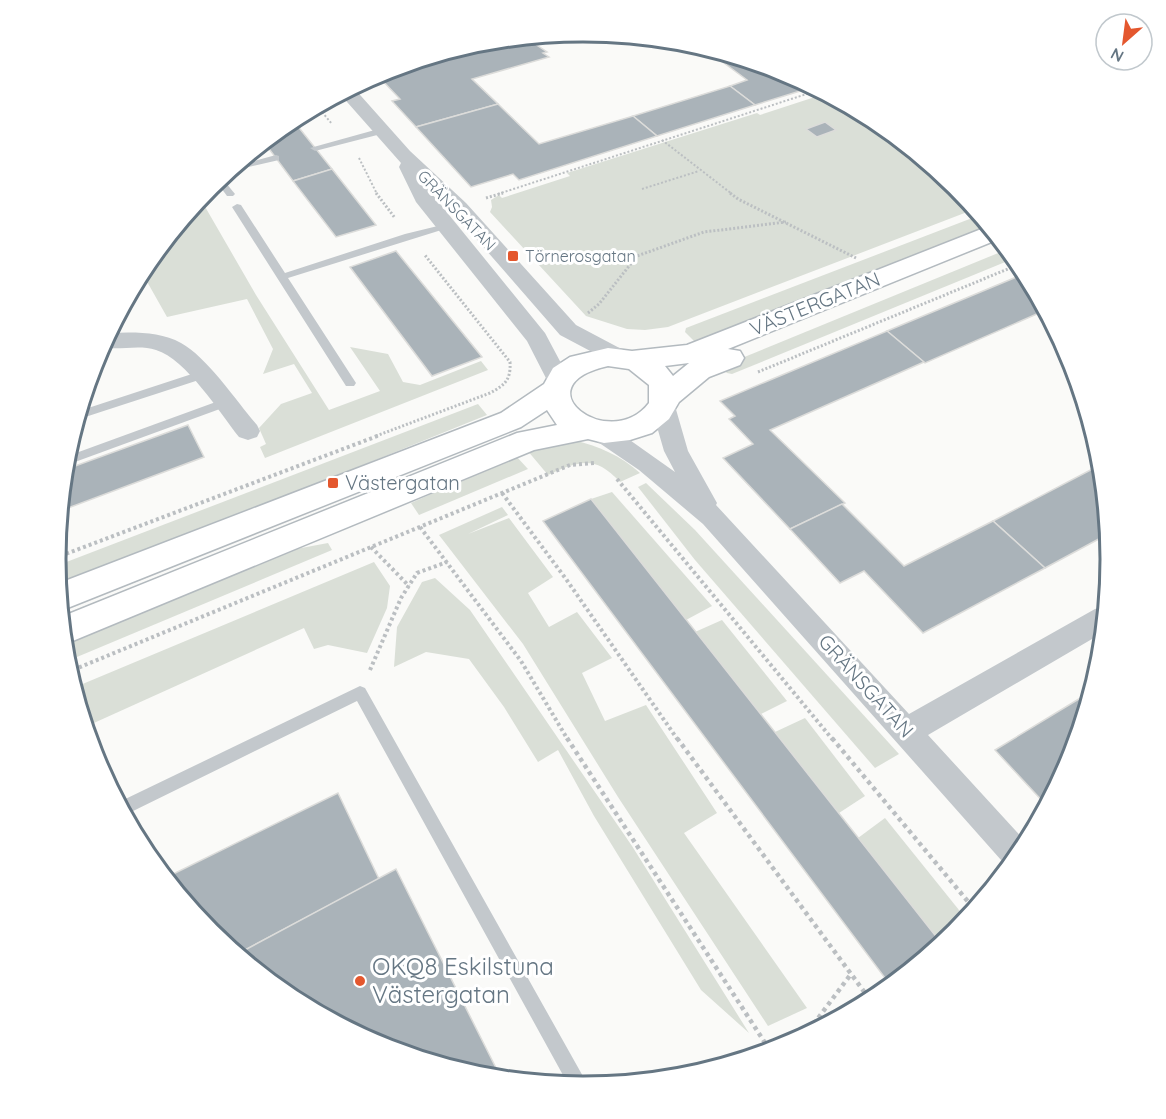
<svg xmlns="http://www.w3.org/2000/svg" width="1166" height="1119" font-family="Quicksand,sans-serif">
  <rect width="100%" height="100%" fill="#fafaf8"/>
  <!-- green -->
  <g fill="#dadfd7">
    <polygon points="825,93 877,121 957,186 975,209 668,327 645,330 627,329 586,316 490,212 492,207 491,200 499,195 502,198 570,176 567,173 757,113 760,115 818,96 816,94"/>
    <polygon points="200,198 256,295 329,410 380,391 350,347 388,354 403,382 420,385 481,361 488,370 265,458 260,447 266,444 259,428 281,404 312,393 294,364 263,374 273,349 247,299 167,317 141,271"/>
    <polygon points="980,215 990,227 696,343 685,332 686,328"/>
    <polygon points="1008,249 1015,258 732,374 727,373 720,367"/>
    <polygon points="478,404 487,415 58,588 56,566"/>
    <path d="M574,440C600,447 620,455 640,473L620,482C595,455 579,461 548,475L527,450Z"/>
    <polygon points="516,456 528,469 419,515 411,503"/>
    <polygon points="646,483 695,530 899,754 875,768 695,560 638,487"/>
    <polygon points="612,492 712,606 686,620 591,499"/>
    <polygon points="502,507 508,515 468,534 509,518 553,577 528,593 549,627 577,612 612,658 582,673 605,721 646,705 717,813 684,833 807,1008 768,1026 618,797 523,644 439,535"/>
    <polygon points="328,543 332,550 65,662 63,640 296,549"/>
    <polygon points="374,562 390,586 387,608 367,653 328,645 314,649 304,628 85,727 73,688"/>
    <polygon points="435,578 470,610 632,846 749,1033 701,990 594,816 558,750 538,762 504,707 469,659 426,652 394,667 397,627 422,582"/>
    <polygon points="722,620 787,701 761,714 695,632"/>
    <polygon points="805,718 865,796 839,813 775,732"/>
    <polygon points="885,818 967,920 942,944 858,838"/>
  </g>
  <!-- building -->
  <g fill="#aab3b9" stroke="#dcdcda" stroke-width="1.5">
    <polygon points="526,38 547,52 543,53 549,57 472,79 498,104 416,127 392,101 400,99 379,77"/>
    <polygon points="701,46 785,72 813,87 755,105 730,86 747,80"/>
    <polygon points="730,86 755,105 657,136 633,116"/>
    <polygon points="498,104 539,144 633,116 657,136 519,180 513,174 471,187 416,127"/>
    <polygon points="292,119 332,169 293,181 264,142"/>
    <polygon points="825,122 836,130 817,137 806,129"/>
    <polygon points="332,169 376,225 336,237 293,181"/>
    <polygon points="396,251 482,357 432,376 350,267"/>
    <polygon points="1026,273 1046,310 925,363 887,331"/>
    <polygon points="887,331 924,362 770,430 845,503 790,529 723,458 753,444 729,419 735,416 720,401"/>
    <polygon points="188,425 204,457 60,511 64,470"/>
    <polygon points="1102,464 1108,534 1045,568 993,521"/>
    <polygon points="591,499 942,944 891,986 543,521"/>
    <polygon points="842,504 904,566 993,521 1045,568 923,633 864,571 840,583 790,529"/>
    <polygon points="1092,691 1071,762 1047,806 995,750"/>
    <polygon points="338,793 379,879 243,951 248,964 209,933 165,878"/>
    <polygon points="396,869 496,1068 482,1077 381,1047 289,998 248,964 243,951"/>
  </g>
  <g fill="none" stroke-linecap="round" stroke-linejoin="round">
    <!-- secondary casing -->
    <g stroke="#b3babf" stroke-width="3">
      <path id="secondary" d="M989,226L999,239L728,349L740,351L744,358L740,365L709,377L679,402L669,419L652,433L630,440L604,443L588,439L534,450L63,645L61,617L517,433L557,425L547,410L521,427L60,611L57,584L501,413L544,384L553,368L570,357L608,348L632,351L687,345ZM689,363L673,376L665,366ZM608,366L629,369L649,385V403C610,454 519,386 608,366Z"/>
    </g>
    <!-- path-far3 -->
    <g stroke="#bbbfc2" stroke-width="2" stroke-dasharray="2 2" stroke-linecap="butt">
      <polyline points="317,106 332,124"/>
      <polyline points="662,140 732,194"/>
      <polyline points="359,158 377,194"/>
      <polyline points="642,189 699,171"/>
      <polyline points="498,194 819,90"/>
    </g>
    <!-- path-far2 -->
    <g stroke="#bbbfc2" stroke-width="3" stroke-dasharray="2 2" stroke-linecap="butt">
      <polyline points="376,193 395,218"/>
      <polyline points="730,193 738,199 856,258"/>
      <polyline points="486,198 503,193"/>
      <polyline points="125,302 125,317"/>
      <polyline points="588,313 599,304 637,256 704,232 786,222"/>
      <polyline points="758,372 1020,264"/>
      <path d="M376,436L490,393C505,385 511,380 510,362L424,254"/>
    </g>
    <!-- path-far1 -->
    <g stroke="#bbbfc2" stroke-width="4" stroke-dasharray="3 3" stroke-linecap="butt">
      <polyline points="617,479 833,740"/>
      <polyline points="502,493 566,579 678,740"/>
      <polyline points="420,527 521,661 568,740"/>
      <polyline points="371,547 409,586"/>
      <polyline points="55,558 380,435"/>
      <polyline points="370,670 401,598 417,573 447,562"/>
      <polyline points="68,672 570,465 595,463"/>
    </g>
    <!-- path -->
    <g stroke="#bbbfc2" stroke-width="4.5" stroke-dasharray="4 4" stroke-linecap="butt">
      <polyline points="567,738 771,1052"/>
      <polyline points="677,738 871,1001"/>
      <polyline points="832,738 975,910"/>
      <polyline points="804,1037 851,974"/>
    </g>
    <!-- lane -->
    <g fill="#c3c8cc" fill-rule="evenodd">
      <polygon points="382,128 385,129 385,133 315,151 310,148"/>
      <polygon points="276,155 279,156 279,160 227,172 235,166"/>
      <polygon points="221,177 235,194 233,196 227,196 216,181"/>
      <polygon points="237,204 241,205 285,273 405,234 446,224 451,227 288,278 356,383 354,386 346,386 232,207"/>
      <polygon points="201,371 205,372 207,375 205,378 76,420 79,411"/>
      <polygon points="224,399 228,400 230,403 228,406 64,466 65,457"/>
      <polygon points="360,686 365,688 589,1087 569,1086 357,701 127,814 124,815 117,803"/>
    </g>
    <!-- street -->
    <g fill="#c3c8cc" fill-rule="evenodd">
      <polygon points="353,87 410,151 466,203 576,325 627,352 630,357 627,362 619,365 611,362 560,335 452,211 428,189 545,333 570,380 566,386 558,388 550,386 527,341 416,202 399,167 401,163 340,94"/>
      <path d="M108,333C132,332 160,331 181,343C207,357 237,402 257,425L260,431L257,437L248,440L239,437C220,413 186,359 156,350C138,344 119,351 101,347Z"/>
      <polygon points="663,398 671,400 675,406 688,451 717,503 716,505 909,714 1095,609 1106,606 1104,632 928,735 1027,843 1009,869 703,524 639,470 592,438 589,432 592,426 601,423 610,426 675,472 664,451 651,406 655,400"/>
    </g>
    <!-- secondary -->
    <use href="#secondary" fill="#fff" fill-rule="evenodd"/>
  </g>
  <!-- markers -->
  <g fill="#e4572e" stroke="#fff" stroke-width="2">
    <rect x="507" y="250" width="12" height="12" rx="3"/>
    <rect x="327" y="477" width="12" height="12" rx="3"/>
    <circle cx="360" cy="981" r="6"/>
  </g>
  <g text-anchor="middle" stroke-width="6" stroke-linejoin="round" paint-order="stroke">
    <!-- far-street labels -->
    <g font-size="16" fill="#657683" stroke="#fff">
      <text transform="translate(457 210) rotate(46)" y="6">GRÄNSGATAN</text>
    </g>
    <!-- far-poi labels -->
    <g font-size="16" fill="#657683" stroke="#fff" text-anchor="start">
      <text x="525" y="262">Törnerosgatan</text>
    </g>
    <!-- street labels -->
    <g font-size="20" fill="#657683" stroke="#fff">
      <text transform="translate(815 304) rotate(-22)" y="7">VÄSTERGATAN</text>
      <text transform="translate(866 686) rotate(48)" y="7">GRÄNSGATAN</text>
    </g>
    <!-- poi labels -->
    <g font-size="20" fill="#657683" stroke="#fff" text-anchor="start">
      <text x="345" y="490">Västergatan</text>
    </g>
    <!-- near-poi labels -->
    <g font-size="24" fill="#657683" stroke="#fff" text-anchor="start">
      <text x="372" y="975">OKQ8 Eskilstuna<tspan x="372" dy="28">Västergatan</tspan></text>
    </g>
  </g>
  <!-- crop -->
  <path d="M0 0H1166V1119H0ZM66 559a517 517 0 1 1 1034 0a517 517 0 1 1-1034 0Z" fill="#fff" fill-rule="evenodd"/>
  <path fill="none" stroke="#657683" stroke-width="3" d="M66 559a517 517 0 1 1 1034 0a517 517 0 1 1-1034 0Z"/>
  <!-- north arrow -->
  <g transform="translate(1124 42) rotate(208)"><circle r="28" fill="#ffffff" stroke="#c1c8cd" stroke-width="1.5"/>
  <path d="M0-4.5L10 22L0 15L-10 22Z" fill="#e4572e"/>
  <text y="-9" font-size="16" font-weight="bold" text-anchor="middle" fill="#657683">N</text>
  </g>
</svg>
